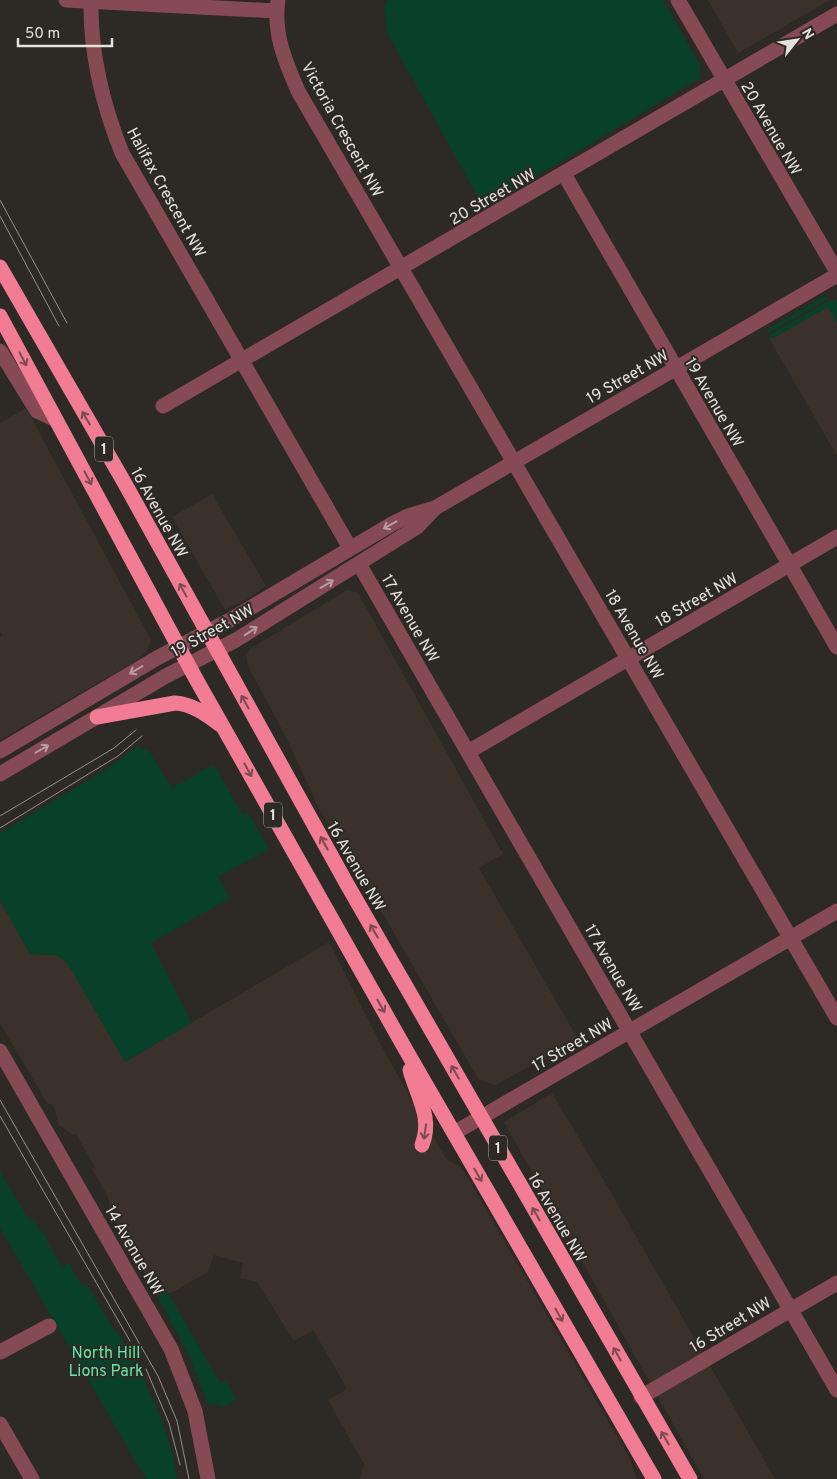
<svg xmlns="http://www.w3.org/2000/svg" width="837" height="1479" font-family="Overpass,sans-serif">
  <rect width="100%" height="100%" fill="#2d2925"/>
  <!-- built -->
  <g fill="#3a322a">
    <polygon points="708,0 830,0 738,53"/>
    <polygon points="837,299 837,456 769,338"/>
    <polygon points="26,408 151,640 147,651 139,659 0,740 0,637 3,636 0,631 0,423"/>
    <polygon points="212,494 266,586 246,600 225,610 172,517"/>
    <polygon points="347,590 358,593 503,854 479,868 578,1039 496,1085 479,1080 358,871 318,807 287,739 247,664 246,657 250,649"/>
    <polygon points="0,901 30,954 56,955 67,962 125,1062 329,942 382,1047 419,1113 447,1160 460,1166 465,1173 629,1457 637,1479 360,1479 364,1464 328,1400 347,1389 345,1385 313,1330 294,1341 257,1282 240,1278 243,1263 214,1255 208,1272 173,1292 158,1296 116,1224 117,1221 111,1210 107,1195 92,1169 95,1167 76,1134 73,1135 59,1125 53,1105 47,1103 0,1023"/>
    <polygon points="552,1093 599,1172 775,1479 704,1479 504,1122"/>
  </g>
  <!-- green -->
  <g fill="#094029">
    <polygon points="387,0 663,0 700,65 700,78 484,208 387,33 384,8"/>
    <polygon points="824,296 829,298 769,333 767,330"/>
    <polygon points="830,300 837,301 837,323 828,307 772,339 770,335"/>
    <polygon points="137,746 145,750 148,749 172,788 212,765 216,768 243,815 248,812 269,849 218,877 230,898 151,943 192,1023 125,1062 67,962 56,955 30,954 0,901 0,833 107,769"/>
    <path d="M0,1171L26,1215L35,1222L40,1231L42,1230L61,1267L69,1263L81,1285L86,1283L116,1333H118C143,1377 171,1427 177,1479H146L0,1228Z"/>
    <polygon points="167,1291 220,1383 226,1381 237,1400 222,1407 217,1404 208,1405 190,1358 158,1297"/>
  </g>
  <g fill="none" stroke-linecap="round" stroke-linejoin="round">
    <!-- minor -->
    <g stroke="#854a54" stroke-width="15">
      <polyline points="66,0 276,11"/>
      <path d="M91,0C90,54 102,103 122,153L350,548"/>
      <path d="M278,0C273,33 285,61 298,91L837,1018"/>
      <polyline points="678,0 837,272"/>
      <polyline points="564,174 837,647"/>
      <polyline points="0,351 37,411 56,420"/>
      <polyline points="163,406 837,14"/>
      <polyline points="359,564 837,1390"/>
      <polyline points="0,751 157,658 230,620 392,524 408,516 435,508 837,275"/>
      <polyline points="468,752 837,537"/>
      <polyline points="0,774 166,676 236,640 417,527 434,509"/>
      <polyline points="0,1051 171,1349 195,1411 208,1479"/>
      <polyline points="454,1133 837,911"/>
      <polyline points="0,1352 49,1326"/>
      <polyline points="641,1397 837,1283"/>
      <polyline points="0,1424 32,1479"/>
    </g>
    <!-- highway -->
    <g stroke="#f17c93" stroke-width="15">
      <polyline points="0,267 124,482 348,886 690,1479"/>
      <polyline points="0,316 196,679 407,1052 654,1479"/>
      <path d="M97,717L175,703C192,704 206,714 219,724"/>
      <path d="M410,1070C417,1096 433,1118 422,1145"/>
    </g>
    <!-- tram -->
    <g stroke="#94918e" stroke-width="1">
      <polyline points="0,200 67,323"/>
      <polyline points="0,216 59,326"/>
      <polyline points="0,816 114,748 136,730"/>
      <polyline points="0,828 118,756 142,736"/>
      <polyline points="0,1100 158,1376 177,1421 189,1479"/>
      <polyline points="0,1116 130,1341"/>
      <polyline points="146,1369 169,1423 180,1465"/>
    </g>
  </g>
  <!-- one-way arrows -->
  <defs><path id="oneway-shaft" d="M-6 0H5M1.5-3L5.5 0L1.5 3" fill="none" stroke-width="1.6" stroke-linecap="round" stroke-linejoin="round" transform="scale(1.25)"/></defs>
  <g stroke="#7b4a51">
    <use href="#oneway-shaft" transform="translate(23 359) rotate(62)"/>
    <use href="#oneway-shaft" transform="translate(86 418) rotate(-121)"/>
    <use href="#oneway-shaft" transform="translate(88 478) rotate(62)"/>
    <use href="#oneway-shaft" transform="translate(183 590) rotate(-118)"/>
    <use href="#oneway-shaft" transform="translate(245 702) rotate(-119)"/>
    <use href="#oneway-shaft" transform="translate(248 770) rotate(61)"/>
    <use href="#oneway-shaft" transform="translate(324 843) rotate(-119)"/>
    <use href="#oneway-shaft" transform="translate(374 931) rotate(-120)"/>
    <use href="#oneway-shaft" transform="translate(381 1006) rotate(60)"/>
    <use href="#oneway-shaft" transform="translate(455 1072) rotate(-120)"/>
    <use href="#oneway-shaft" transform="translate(425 1132) rotate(98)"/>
    <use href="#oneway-shaft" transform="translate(478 1175) rotate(60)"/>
    <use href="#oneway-shaft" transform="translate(536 1214) rotate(-120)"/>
    <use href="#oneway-shaft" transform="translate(559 1315) rotate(60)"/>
    <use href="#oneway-shaft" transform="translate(617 1354) rotate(-120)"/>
    <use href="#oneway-shaft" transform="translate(665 1438) rotate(-120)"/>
  </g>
  <g stroke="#b99da0">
    <use href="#oneway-shaft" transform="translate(390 525) rotate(151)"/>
    <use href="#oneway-shaft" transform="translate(327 584) rotate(-31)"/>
    <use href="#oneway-shaft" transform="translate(251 631) rotate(-33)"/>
    <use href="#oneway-shaft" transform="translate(136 670) rotate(149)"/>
    <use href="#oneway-shaft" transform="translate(42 749) rotate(-30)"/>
  </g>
  <g text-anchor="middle" stroke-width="4" stroke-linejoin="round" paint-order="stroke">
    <!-- shield labels -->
    <g fill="#2d2925" stroke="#adaaa7" stroke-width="1">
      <rect x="95" y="436.5" width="18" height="25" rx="4"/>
      <rect x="264" y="802.5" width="18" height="25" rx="4"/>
      <rect x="489" y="1135.5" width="18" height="25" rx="4"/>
    </g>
    <g font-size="15" font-weight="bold" fill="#e4e1df">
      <text x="104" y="454">1</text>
      <text x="273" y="820">1</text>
      <text x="498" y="1153">1</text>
    </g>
    <!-- street labels -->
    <g font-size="16" fill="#e4e1df" stroke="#2d2925">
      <text transform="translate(772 128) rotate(60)" y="6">20 Avenue NW</text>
      <text transform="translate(343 129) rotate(61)" y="6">Victoria Crescent NW</text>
      <text transform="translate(167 192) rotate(61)" y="6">Halifax Crescent NW</text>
      <text transform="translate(492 196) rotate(-30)" y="6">20 Street NW</text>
      <text transform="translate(627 376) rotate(-30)" y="6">19 Street NW</text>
      <text transform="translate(715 402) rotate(60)" y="6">19 Avenue NW</text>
      <text transform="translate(160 512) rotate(61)" y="6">16 Avenue NW</text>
      <text transform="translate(696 599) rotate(-30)" y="6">18 Street NW</text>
      <text transform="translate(411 618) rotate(60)" y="6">17 Avenue NW</text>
      <text transform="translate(212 630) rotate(-29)" y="6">19 Street NW</text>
      <text transform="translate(635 634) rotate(60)" y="6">18 Avenue NW</text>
      <text transform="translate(357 866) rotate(60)" y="6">16 Avenue NW</text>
      <text transform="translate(614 968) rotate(60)" y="6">17 Avenue NW</text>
      <text transform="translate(572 1044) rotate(-30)" y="6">17 Street NW</text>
      <text transform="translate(558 1217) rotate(60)" y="6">16 Avenue NW</text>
      <text transform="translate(135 1250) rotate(60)" y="6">14 Avenue NW</text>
      <text transform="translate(730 1324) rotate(-31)" y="6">16 Street NW</text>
    </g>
    <!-- park labels -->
    <g font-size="16" fill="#5fe8a9" stroke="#2d2925">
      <text x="106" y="1358">North Hill<tspan x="106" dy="18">Lions Park</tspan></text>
    </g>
  </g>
  <!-- north arrow -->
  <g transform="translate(797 40) rotate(60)" stroke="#2d2925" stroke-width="4" paint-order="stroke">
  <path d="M0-4L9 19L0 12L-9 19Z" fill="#e4e1df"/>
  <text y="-8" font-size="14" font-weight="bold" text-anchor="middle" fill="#e4e1df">N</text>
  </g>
  <!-- scale -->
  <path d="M18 38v8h94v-8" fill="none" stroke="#e4e1df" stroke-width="2.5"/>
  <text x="25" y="38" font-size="15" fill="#e4e1df" stroke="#2d2925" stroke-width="4" paint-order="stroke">50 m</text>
</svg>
